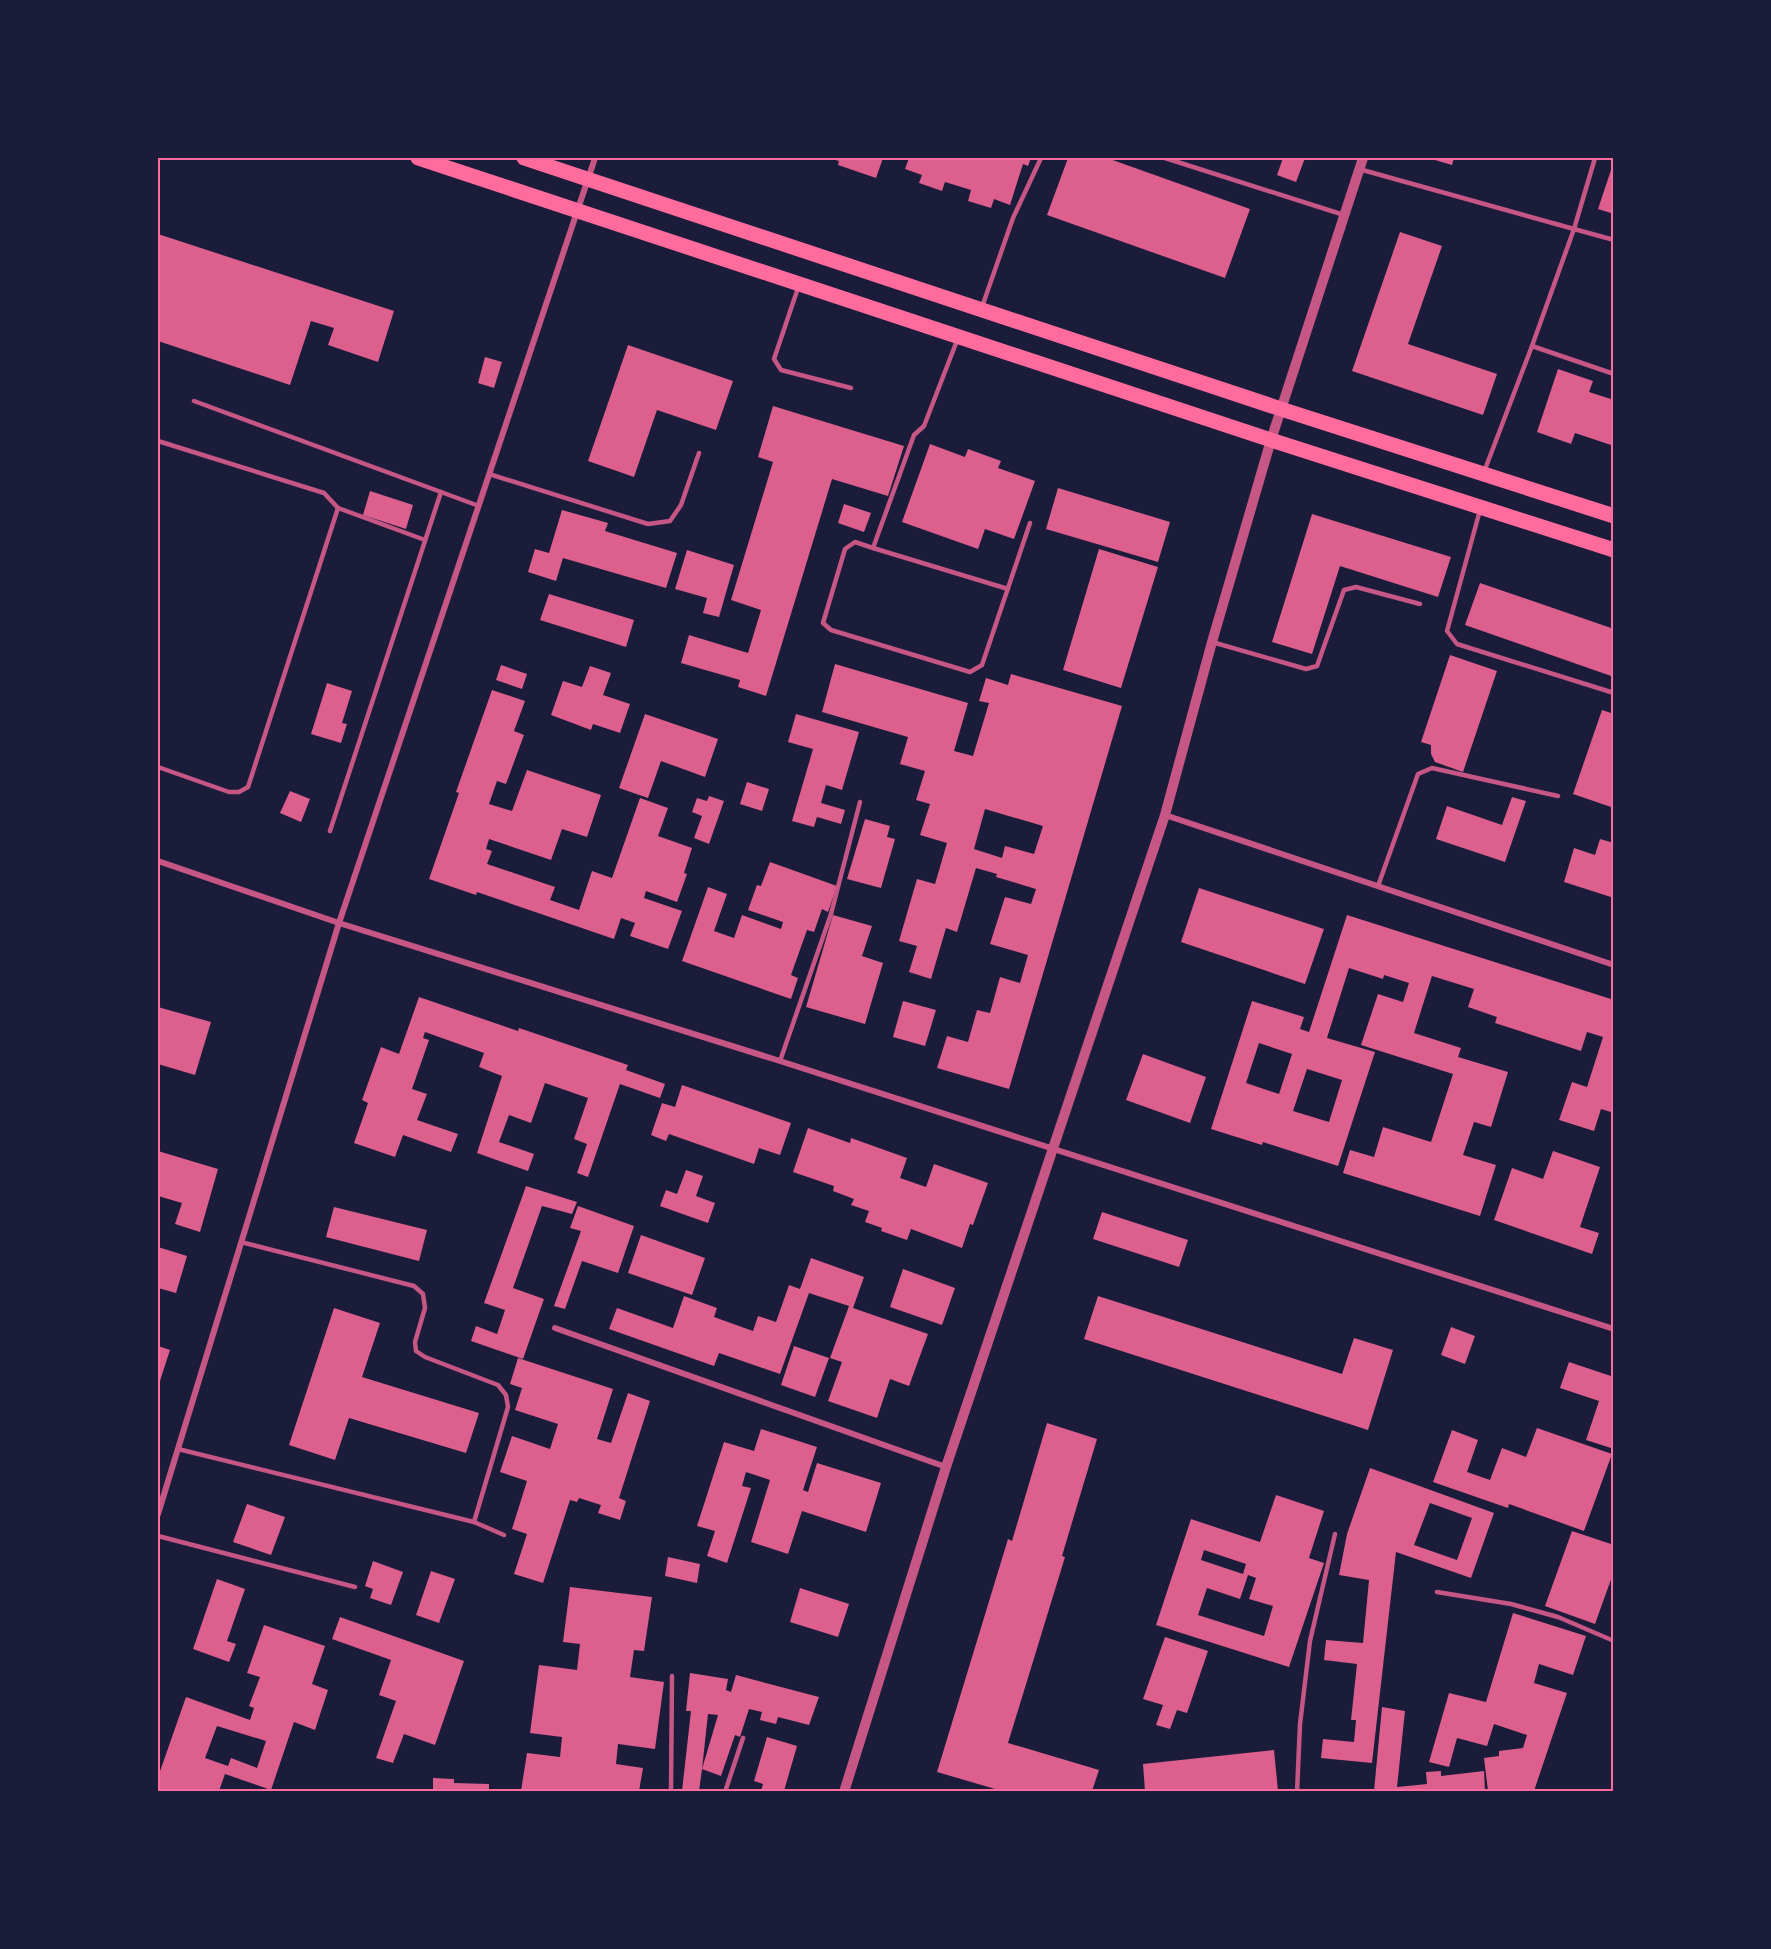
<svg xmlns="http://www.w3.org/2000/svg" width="1771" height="1949" font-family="'DM Sans',sans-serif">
  <rect width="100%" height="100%" fill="#1b1b3a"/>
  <!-- building -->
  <g fill="#dd5f8e" fill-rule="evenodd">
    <polygon points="829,158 883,158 876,178 838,165 839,161"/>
    <polygon points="909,158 1031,158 1028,166 1023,164 1010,205 994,199 991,208 968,201 971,190 945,182 942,191 919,183 922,175 905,169"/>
    <polygon points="1068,158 1107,158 1250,209 1225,278 1047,215"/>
    <polygon points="1283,158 1305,158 1296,182 1277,175"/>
    <polygon points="1428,158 1454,158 1452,165"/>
    <polygon points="1613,164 1614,164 1614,214 1598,209"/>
    <polygon points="1400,232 1442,246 1408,344 1497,374 1483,415 1352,371"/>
    <polygon points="158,234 394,311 378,362 328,345 334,328 311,321 290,385 158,341"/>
    <polygon points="628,345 733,381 716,430 657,410 634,477 588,461"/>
    <polygon points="485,357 502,362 494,388 478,383"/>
    <polygon points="1558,369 1593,381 1589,392 1614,400 1614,446 1575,433 1571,444 1537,432"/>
    <polygon points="773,406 904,446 888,496 832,479 766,696 738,687 740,680 681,663 689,635 748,653 761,610 731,600 773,462 758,457"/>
    <polygon points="930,444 965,457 968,449 1001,461 998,468 1035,481 1014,539 985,529 978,549 902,522"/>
    <polygon points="1058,488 1170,522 1158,562 1046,529"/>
    <polygon points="370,491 413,505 406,529 363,515"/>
    <polygon points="844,504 871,513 864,532 838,523"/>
    <polygon points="562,510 608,523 605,531 677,553 666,588 563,558 556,581 528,572 535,549 549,553"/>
    <polygon points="1312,514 1451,557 1438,597 1340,566 1312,654 1272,642"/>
    <polygon points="1099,549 1158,567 1121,688 1063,670"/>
    <polygon points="687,550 734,565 719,617 703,613 707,598 675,589"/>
    <polygon points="1480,583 1614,629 1614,677 1465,625"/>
    <polygon points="549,594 634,620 626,647 540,620"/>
    <polygon points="1450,655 1497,671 1463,772 1435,762 1431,754 1431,745 1421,742"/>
    <path d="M835,664L968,703L954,751L973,756L989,703L979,701L986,678L1008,685L1011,674L1122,706L1009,1089L937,1068L947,1036L968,1042L977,1010L990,1013L1000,977L1020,983L1028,955L990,944L1005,897L1031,904L1036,889L996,877L997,874L976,868L957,932L946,928L931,979L909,972L917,946L899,941L917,879L935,884L947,843L920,835L930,804L916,800L925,771L900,764L908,737L822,712ZM985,809L1043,826L1034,854L1005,846L1002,858L974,849Z"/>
    <polygon points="501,665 527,674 522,689 496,680"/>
    <polygon points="590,666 611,673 603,695 630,704 620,733 593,724 591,730 551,715 563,681 582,687"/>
    <polygon points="327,683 352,691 342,723 347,724 341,743 311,734"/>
    <polygon points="492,690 525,701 514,731 524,735 506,784 497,781 489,804 512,811 527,770 601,795 587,837 562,829 551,860 489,839 486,849 492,851 487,864 555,887 550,900 579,910 592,871 612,878 640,798 668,808 658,836 692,848 684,873 687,874 677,902 646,891 644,898 682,911 668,949 630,936 635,923 621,918 614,939 477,892 476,895 429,879 459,793 456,792"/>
    <polygon points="1602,710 1614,714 1614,808 1573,794"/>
    <polygon points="645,714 718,739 705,777 661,761 648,798 619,788"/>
    <polygon points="796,714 859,732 842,790 826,785 821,803 845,810 841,824 817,817 814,827 792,821 813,749 788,742"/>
    <polygon points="747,782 769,789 762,811 740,804"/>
    <polygon points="290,791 310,799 301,822 280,813"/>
    <polygon points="709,796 724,801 709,844 694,838 702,816 692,812 697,798 707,801"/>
    <polygon points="1512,797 1526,801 1505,862 1436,839 1447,806 1502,825"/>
    <polygon points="865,819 890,826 887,837 895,839 881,888 847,879"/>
    <polygon points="1600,839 1614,843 1614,898 1564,882 1574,848 1595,855"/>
    <polygon points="770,862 837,886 828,912 822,909 814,932 807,930 791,975 798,978 791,999 682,961 708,887 727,894 714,931 734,938 742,915 781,929 783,922 748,910 757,885 761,886"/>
    <polygon points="1199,888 1324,929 1305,984 1181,942"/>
    <polygon points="833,915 872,926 862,956 883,963 865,1024 806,1007"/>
    <path d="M1347,915L1614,1000V1113L1601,1109L1594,1131L1559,1120L1572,1082L1587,1087L1603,1037L1587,1032L1581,1051L1495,1023L1497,1017L1468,1007L1474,989L1432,976L1414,1033L1461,1048L1458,1057L1508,1072L1491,1127L1474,1122L1463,1155L1496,1165L1480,1216L1343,1173L1350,1150L1374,1157L1383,1127L1431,1142L1453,1074L1361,1045L1378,994L1403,1002L1409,983L1384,975L1383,979L1349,968L1327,1038L1375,1052L1338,1166L1263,1142L1262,1145L1211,1129L1252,1001L1304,1017L1300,1029L1309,1032ZM1259,1043L1292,1054L1279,1094L1246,1083ZM1307,1069L1342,1080L1329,1122L1293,1111Z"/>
    <polygon points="419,997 518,1031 519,1028 628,1065 626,1070 665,1084 660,1098 620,1084 588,1177 577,1173 587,1144 574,1139 588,1098 545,1083 531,1123 509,1115 499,1142 534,1154 528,1171 477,1153 502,1076 479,1067 484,1053 425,1032 423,1038 429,1040 412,1089 427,1094 417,1120 458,1134 451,1152 403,1135 395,1157 354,1143 368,1103 362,1100 381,1047 399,1054"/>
    <polygon points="903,1001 936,1010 925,1046 893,1037"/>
    <polygon points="158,1007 211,1022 195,1075 158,1064"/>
    <polygon points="1143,1054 1206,1077 1190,1123 1126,1100"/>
    <polygon points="682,1085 791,1123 780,1155 759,1148 754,1164 669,1134 666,1141 651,1135 662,1103 675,1107"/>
    <polygon points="808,1128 850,1143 851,1138 907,1158 900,1178 926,1187 934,1164 988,1183 973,1225 970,1224 962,1248 911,1229 907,1240 881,1231 882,1228 865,1222 869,1211 851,1205 854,1199 833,1191 834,1186 793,1172"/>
    <polygon points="158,1151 218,1169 200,1232 175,1224 182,1203 158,1196"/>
    <polygon points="1553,1151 1600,1167 1580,1227 1599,1233 1592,1254 1494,1220 1512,1168 1543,1179"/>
    <polygon points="686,1170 703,1176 696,1196 715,1203 708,1223 660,1206 666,1190 677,1194"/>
    <polygon points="526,1186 577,1202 572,1214 542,1206 513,1288 544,1299 523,1359 471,1341 476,1326 497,1334 505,1310 484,1303"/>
    <polygon points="578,1206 634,1226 618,1273 582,1261 565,1309 554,1306 581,1231 570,1228"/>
    <polygon points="334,1207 427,1230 419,1261 326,1237"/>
    <polygon points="1102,1212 1188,1240 1179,1267 1093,1239"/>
    <polygon points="641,1235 705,1258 692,1295 628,1273"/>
    <polygon points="158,1247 187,1256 176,1293 158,1288"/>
    <polygon points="811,1258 864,1277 853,1308 928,1334 909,1386 890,1379 877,1418 828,1401 842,1362 830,1358 849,1306 809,1293 780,1374 719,1353 714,1366 609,1329 617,1308 673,1328 684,1296 717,1308 714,1317 753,1331 758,1316 776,1322 789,1285 800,1289"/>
    <polygon points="903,1269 955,1288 942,1325 890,1307"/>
    <polygon points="1098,1296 1342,1374 1354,1338 1393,1350 1368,1430 1084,1339"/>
    <polygon points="334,1308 380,1323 362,1377 479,1413 466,1453 349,1418 335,1460 289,1445"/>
    <polygon points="1451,1327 1475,1336 1465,1364 1441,1355"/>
    <polygon points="158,1346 170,1350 158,1387"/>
    <polygon points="794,1346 829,1358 815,1397 781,1385"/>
    <polygon points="518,1358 613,1389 597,1439 611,1443 628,1393 650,1401 619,1498 626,1501 620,1520 598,1513 601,1505 579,1498 577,1502 570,1500 543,1583 514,1574 527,1534 512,1529 527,1481 500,1472 512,1436 550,1449 558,1424 515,1410 522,1388 510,1384"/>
    <polygon points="1569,1362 1614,1377 1614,1449 1586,1440 1599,1401 1560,1388"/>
    <polygon points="1047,1423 1097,1439 1062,1556 1065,1557 1008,1743 1099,1770 1092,1791 1002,1791 937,1772 1008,1539 1012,1541"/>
    <polygon points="1537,1428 1612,1454 1584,1531 1509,1504 1508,1508 1433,1482 1452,1430 1478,1440 1467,1472 1490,1480 1502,1448 1526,1457"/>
    <polygon points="761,1429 817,1447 803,1490 808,1492 817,1463 881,1483 866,1532 802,1511 788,1554 751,1542 770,1480 746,1472 742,1486 751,1488 727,1563 707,1556 715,1531 697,1526 724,1442 754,1451"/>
    <path d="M1370,1468L1494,1513L1471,1578L1396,1552L1372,1763L1321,1758L1323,1739L1354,1742L1356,1720H1351L1357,1664L1324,1660L1326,1640L1363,1643L1369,1580L1339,1575L1347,1534ZM1430,1503L1472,1518L1457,1560L1414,1545Z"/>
    <path d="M1276,1495L1324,1511L1309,1558L1324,1563L1289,1667L1156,1625L1191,1519L1260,1542ZM1204,1550L1246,1564L1243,1574L1201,1560ZM1248,1575L1256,1578L1249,1599L1273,1606L1264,1636L1198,1615L1207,1588L1240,1599Z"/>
    <polygon points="247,1504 285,1517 271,1555 233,1542"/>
    <polygon points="1572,1531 1614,1545 1614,1571 1595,1624 1545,1606"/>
    <polygon points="668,1557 700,1564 697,1583 665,1576"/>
    <polygon points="373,1561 403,1572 391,1605 370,1598 373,1589 365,1586"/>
    <polygon points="431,1571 455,1579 439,1623 416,1615"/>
    <polygon points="217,1579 245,1589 227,1641 236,1644 229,1662 193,1649"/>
    <polygon points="570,1587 652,1597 644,1651 634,1650 630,1677 664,1682 655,1749 618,1744 616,1764 643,1768 639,1791 521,1791 527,1753 560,1757 562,1737 530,1733 539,1665 577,1670 580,1644 563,1642"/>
    <polygon points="800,1588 849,1604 838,1637 790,1622"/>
    <polygon points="1513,1613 1586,1636 1573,1675 1539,1664 1534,1683 1567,1693 1534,1791 1488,1791 1484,1758 1499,1756 1499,1751 1523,1748 1527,1735 1494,1724 1487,1746 1457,1738 1449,1767 1429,1762 1449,1693 1486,1702"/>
    <polygon points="340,1617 464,1661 435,1745 404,1734 393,1763 376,1758 396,1701 379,1695 391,1660 332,1639"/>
    <path d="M264,1625L325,1646L312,1684L328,1690L315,1730L294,1722L271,1790L225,1774L219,1791L206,1789L205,1791H158V1777L186,1697L250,1720L254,1708L249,1706L260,1677L247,1673ZM217,1726L266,1741L257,1768L231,1758L228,1766L205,1758Z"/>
    <polygon points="1165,1637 1208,1651 1187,1713 1177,1710 1170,1729 1156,1725 1163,1705 1143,1699"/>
    <polygon points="690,1673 728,1679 726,1690 731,1692 736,1675 819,1697 809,1725 778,1717 776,1724 760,1720 762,1712 749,1709 740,1737 735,1735 721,1776 702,1769 718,1715 708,1714 702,1769 699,1791 682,1791 691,1711 686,1711"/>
    <polygon points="1382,1707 1405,1711 1397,1787 1427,1784 1426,1772 1441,1771 1441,1776 1484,1771 1485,1791 1374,1791"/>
    <polygon points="767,1737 797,1746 784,1791 761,1791 763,1784 754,1781"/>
    <polygon points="1274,1750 1278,1791 1145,1791 1143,1764"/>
    <polygon points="433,1778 454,1779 454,1783 489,1784 489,1791 433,1791"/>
  </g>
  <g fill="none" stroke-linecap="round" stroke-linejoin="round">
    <!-- service -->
    <g stroke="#c65784" stroke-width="4.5">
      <polyline points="1165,158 1344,215"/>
      <polyline points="1359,169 1574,229 1595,158"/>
      <polyline points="799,285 774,359 781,370 851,388"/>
      <polyline points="982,307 1013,218 1041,158"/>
      <polyline points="958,338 924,426 914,435 873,548 855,542 845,549 823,623 831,630 970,672 982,665 1030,523"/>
      <polyline points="1532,346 1614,374"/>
      <polyline points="194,401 479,506"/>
      <polyline points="158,441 324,493 338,508 425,540"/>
      <polyline points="1484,472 1532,346 1574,229 1614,240"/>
      <polyline points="489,474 648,524 670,521 681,505 699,453"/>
      <polyline points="1480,510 1447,631 1457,644 1614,693"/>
      <polyline points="873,548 1008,589"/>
      <polyline points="1212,642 1306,669 1317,666 1344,590 1356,587 1420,604"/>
      <polyline points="158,767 229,792 239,792 248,787 338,508"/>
      <polyline points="330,831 441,492"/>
      <polyline points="1378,886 1418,774 1432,768 1558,796"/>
      <polyline points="780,1061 831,914 860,802"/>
      <polyline points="241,1242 414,1286 423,1294 425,1308 415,1342 416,1351 425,1357 498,1385 506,1395 508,1407 474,1522"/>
      <polyline points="178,1449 474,1522 504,1535"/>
      <polyline points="158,1536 355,1587"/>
      <polyline points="1437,1592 1511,1604 1558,1617 1614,1641"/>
      <polyline points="671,1792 672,1676"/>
      <polyline points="725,1792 743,1738"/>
      <polyline points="1297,1792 1300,1724 1310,1641 1335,1534"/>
    </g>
    <!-- minor -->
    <g stroke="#c65784" stroke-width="6">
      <polyline points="1165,815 1614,965"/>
      <polyline points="158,861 339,923 780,1061 1614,1329"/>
      <polyline points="555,1328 946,1467"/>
      <polyline points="158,1514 339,923 595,158"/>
    </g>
    <!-- tertiary -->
    <polyline stroke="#c65784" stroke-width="10" points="844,1792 946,1467 1165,815 1212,642 1271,440 1363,158"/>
    <!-- primary -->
    <g stroke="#ff6b9d" stroke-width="15">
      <polyline points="418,158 1271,440 1614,550"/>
      <polyline points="524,158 1281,409 1614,516"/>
    </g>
  </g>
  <!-- border -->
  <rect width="1771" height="1949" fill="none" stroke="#1b1b3a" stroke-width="318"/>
  <rect x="159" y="159" width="1453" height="1631" fill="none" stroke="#ff6b9d" stroke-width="2"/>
</svg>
